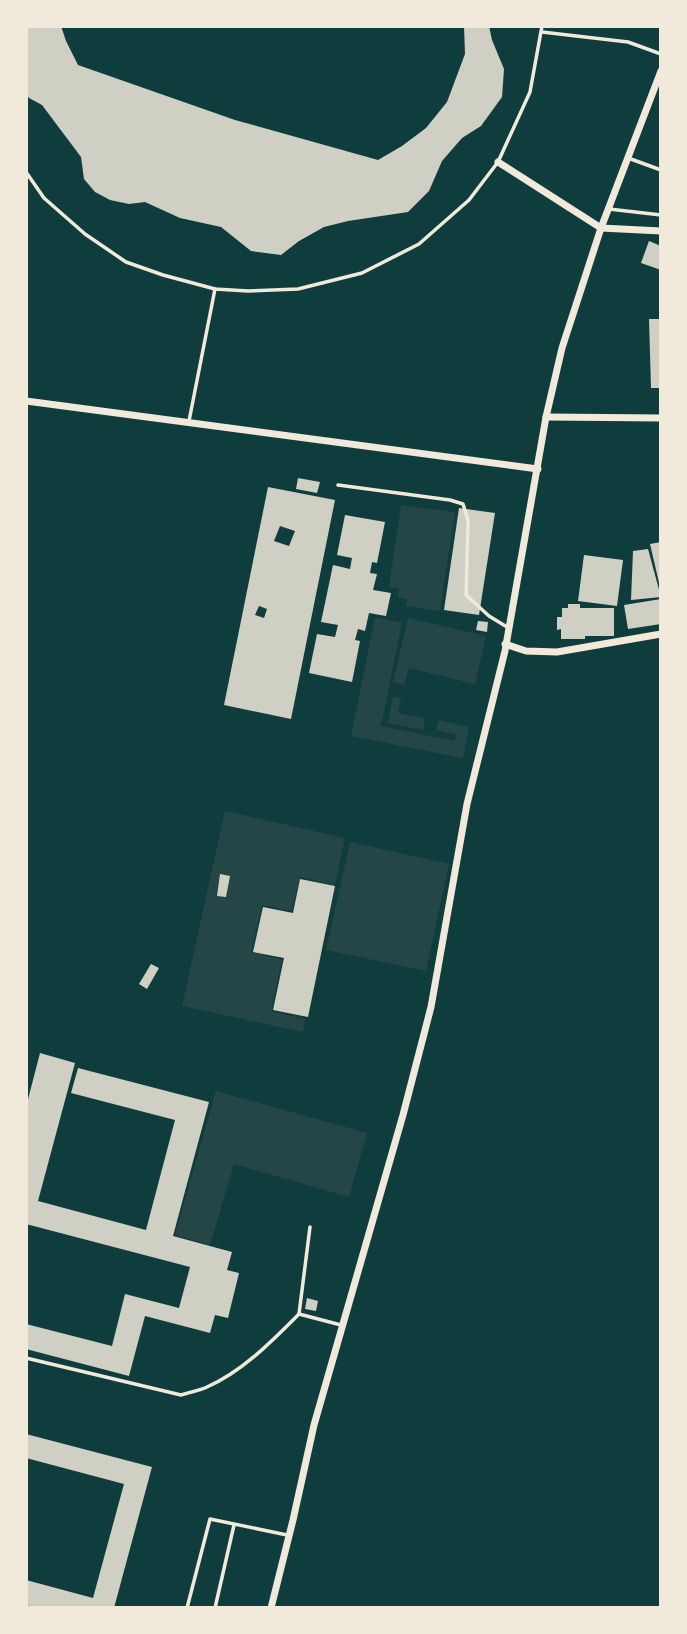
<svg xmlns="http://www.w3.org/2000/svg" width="687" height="1634" font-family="Rubik,sans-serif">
  <rect width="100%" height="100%" fill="#0f3d3e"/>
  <!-- green -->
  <g fill="#244646">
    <polygon points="401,505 455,512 440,611 406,606 407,599 398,597 399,589 389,587"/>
    <polygon points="375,617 402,623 381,726 455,741 456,735 436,730 439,720 469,727 463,758 351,736"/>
    <polygon points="408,618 486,636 475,684 409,668 404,685 393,682"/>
    <polygon points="393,696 401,698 398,713 425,718 423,730 388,723"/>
    <polygon points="225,811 345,838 335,885 300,877 292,911 262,905 251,952 282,960 271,1011 305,1019 303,1032 182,1006"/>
    <polygon points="350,842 449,864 426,971 326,950"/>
    <polygon points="216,1091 367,1133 349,1197 234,1164 210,1245 175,1235"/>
  </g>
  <!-- building -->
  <g fill="#cfcfc3" fill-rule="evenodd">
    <polygon points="26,26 61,26 66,41 78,65 235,120 378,160 402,146 426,128 447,102 465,54 464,26 489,26 492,40 504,69 502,97 481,126 462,138 442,161 429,191 408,212 348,221 324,227 299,241 281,255 251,251 221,227 180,218 145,202 129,204 110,200 95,192 84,179 81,157 42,105 29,98 26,94"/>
    <polygon points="649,241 661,246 661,270 641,263"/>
    <polygon points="649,319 661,319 661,388 651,388"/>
    <polygon points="298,478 320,482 317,493 296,489"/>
    <path d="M268,487L335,500L291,719L224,705ZM280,526L295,531L289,546L274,541ZM259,606L267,609L264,618L255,615Z"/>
    <polygon points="459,508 495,513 479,615 444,610"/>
    <polygon points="345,515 385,522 377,563 372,562 370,573 377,574 373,590 391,593 386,616 369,613 365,631 358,629 355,640 360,641 352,682 309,673 317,634 335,637 338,625 321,622 333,565 350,569 352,558 337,555"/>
    <polygon points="661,542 661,587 660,587 650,544"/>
    <polygon points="648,549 661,597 631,600 633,551"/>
    <polygon points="584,555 623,560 617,606 578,601"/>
    <polygon points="661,599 661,624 628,629 624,605"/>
    <polygon points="568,604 580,604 580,608 614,608 614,636 585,636 585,639 561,639 561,629 557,630 557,617 562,617 562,608 568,608"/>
    <polygon points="478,621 488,622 487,632 476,630"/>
    <polygon points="220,874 230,876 226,897 217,896"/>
    <polygon points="300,879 335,886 308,1017 273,1010 284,958 253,952 263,907 293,913"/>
    <polygon points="151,964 159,968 147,989 139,984"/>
    <polygon points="40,1053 75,1063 38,1201 146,1230 175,1120 71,1093 78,1068 209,1102 173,1236 232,1252 227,1270 239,1273 228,1318 215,1315 210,1333 145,1316 129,1376 26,1349 26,1324 112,1346 125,1294 179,1308 190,1267 26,1224 26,1107"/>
    <polygon points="307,1298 318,1301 316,1311 305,1309"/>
    <polygon points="26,1434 152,1467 114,1608 37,1608 26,1605 26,1580 93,1598 124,1484 26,1458"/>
  </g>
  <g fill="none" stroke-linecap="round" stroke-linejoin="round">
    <!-- service -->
    <g stroke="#f1e9da" stroke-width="3.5">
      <polyline points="542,32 628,42 661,54"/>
      <polyline points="628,158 661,170"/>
      <polyline points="26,172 44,198 85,234 126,262 163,275 215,289 248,291 298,289 362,273 419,244 469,200 498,162 530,92 542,26"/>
      <polyline points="609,209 661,215"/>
      <polyline points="189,421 215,289"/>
      <polyline points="338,485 450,500 463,504 468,520 466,595 489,616 507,627"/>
      <polyline points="299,1314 310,1227"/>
      <path d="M26,1358L181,1395C189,1392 199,1391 207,1387C243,1371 272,1341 299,1314L341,1325"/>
      <polyline points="187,1608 210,1519 287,1535"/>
      <polyline points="215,1608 234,1525"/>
    </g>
    <!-- minor -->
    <g stroke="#f1e9da" stroke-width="7">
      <polyline points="498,162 601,228 661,231"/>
      <polyline points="26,401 538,469"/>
      <polyline points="546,417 661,418"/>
      <polyline points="505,644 526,651 557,652 661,634"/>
      <polyline points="271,1608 293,1520 314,1425 403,1115 431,1007 467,804 505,651 546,417 562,348 601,228 661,71"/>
    </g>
  </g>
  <!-- border -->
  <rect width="687" height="1634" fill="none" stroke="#f1e9da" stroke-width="56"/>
</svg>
